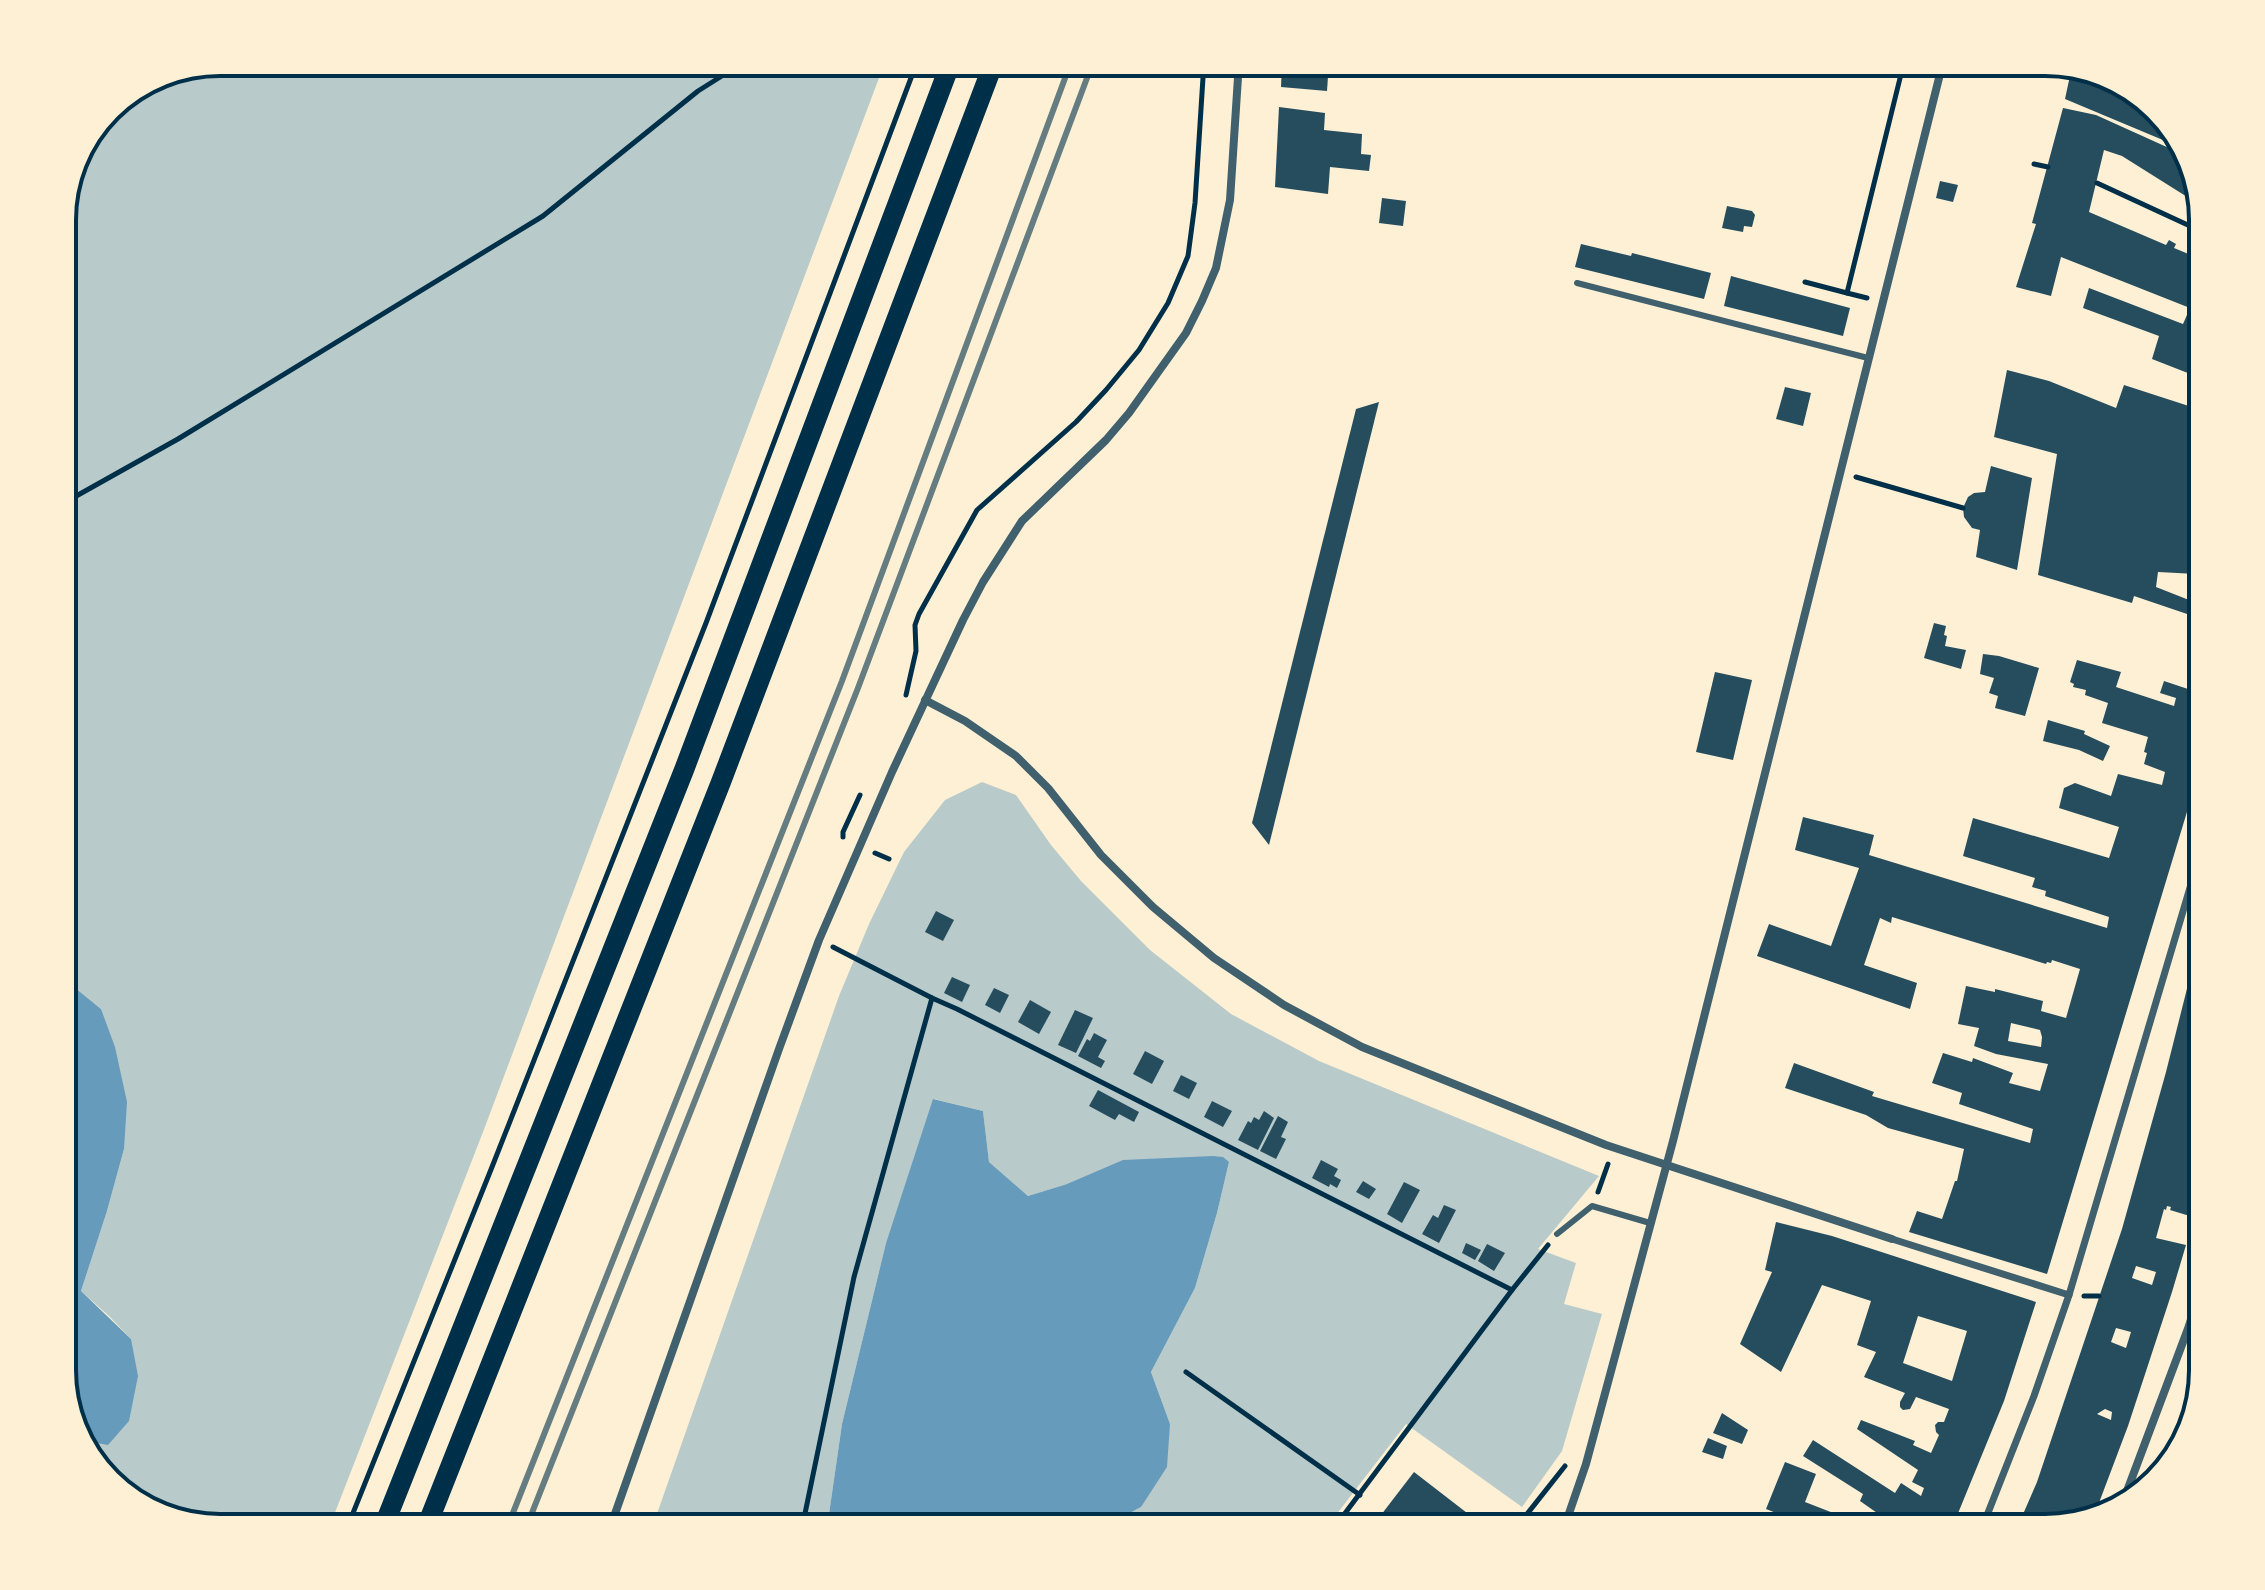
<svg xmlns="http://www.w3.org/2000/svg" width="2265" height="1590" font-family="Manrope,sans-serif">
  <rect width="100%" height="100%" fill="#fdf0d5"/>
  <!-- green -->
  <g fill="#b9caca">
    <polygon points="220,62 885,62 483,1132 329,1528 219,1528 124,1496 83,1449 80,1440 90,1443 131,1339 109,1316 81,1291 107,1211 124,1149 101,1009 74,987 62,959 62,209 78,150 115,101 160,74"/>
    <polygon points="982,782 1016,795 1051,845 1081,881 1150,950 1231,1014 1319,1061 1599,1176 1538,1249 1576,1263 1564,1304 1602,1314 1562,1451 1522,1507 1406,1424 1326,1528 1102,1528 1141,1507 1170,1424 1151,1372 1195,1288 1217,1213 1229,1162 1067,1184 1028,1196 989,1162 983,1111 934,1099 886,1243 842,1424 827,1528 652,1528 839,996 869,924 904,852 945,800"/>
  </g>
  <!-- water -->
  <g fill="#669bbc">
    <polygon points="62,959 74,987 101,1009 115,1047 127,1102 124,1149 107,1211 81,1291 131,1339 138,1376 129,1421 108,1445 80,1440 62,1380"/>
    <polygon points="933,1099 983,1111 989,1162 1028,1196 1067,1184 1123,1160 1213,1156 1223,1157 1229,1162 1217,1213 1195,1288 1151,1372 1170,1424 1167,1467 1141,1507 1102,1528 827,1528 842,1424 886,1243"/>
  </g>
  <!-- building -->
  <g fill="#264d5e" fill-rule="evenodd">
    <polygon points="1282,62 1329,62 1327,91 1281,87"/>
    <polygon points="1508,62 1552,62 1551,73 1508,67"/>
    <polygon points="2071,71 2128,90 2128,92 2144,98 2187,150 2200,205 2122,156 2104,150 2089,212 2166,245 2169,240 2176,244 2174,248 2203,260 2203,372 2200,371 2198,377 2152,359 2159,336 2083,308 2089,288 2183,324 2190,308 2061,257 2051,296 2016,287 2036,224 2032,223 2063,108 2096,115 2180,153 2182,148 2065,99"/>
    <polygon points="1279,107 1325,113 1324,130 1362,134 1361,154 1371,155 1369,171 1330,167 1328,194 1275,187"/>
    <polygon points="1940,181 1958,185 1953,202 1936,198"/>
    <polygon points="1382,198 1406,201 1403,226 1379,223"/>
    <polygon points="1727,206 1752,211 1755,215 1752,227 1744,226 1743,232 1722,228"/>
    <polygon points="1581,244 1631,256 1632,253 1711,273 1704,299 1575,267"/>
    <polygon points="1731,276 1850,308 1843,336 1724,306"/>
    <path d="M2007,370L2049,381L2116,408L2124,385L2195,408L2193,413L2203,417V627L2188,622L2190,615L2134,596L2132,603L2038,575L2057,454L1994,437ZM2158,572L2196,574L2189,600L2156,587Z"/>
    <polygon points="1785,387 1811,393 1803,426 1776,419"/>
    <polygon points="1379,402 1269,845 1252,823 1356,409"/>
    <polygon points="1991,466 2032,478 2017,570 1976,557 1980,530 1972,528 1964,517 1963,508 1968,497 1974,493 1985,492"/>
    <polygon points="1934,623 1946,626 1944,635 1947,636 1945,646 1966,650 1961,669 1924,658"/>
    <polygon points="1983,654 1999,656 2039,668 2025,716 1995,708 1998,696 1989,693 1994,678 1980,674"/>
    <path d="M2077,660L2121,672L2116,687L2174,706L2176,698L2160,693L2164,681L2203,694V759L2047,1274L1909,1232L1917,1211L1942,1219L1955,1181H1957L1964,1149L1888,1128L1866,1115L1785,1088L1794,1063L1874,1092L1872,1096L2030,1143L2033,1129L1959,1104L1962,1093L1932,1083L1943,1053L1972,1062L1973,1058L2013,1073L2009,1083L2040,1091L2048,1064L1996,1054L1974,1046L1979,1028L1958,1024L1966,986L1995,992V989L2043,1001L2041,1011L2066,1018L2080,969L2052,960L2051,963L2047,962L2046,964L1892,917L1891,923L1880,918L1864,965L1917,983L1910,1009L1757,956L1769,924L1831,946L1859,868L1795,850L1803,817L1874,835L1869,855L2107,928L2109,917L2045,896L2046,891L2032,887L2035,878L1963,856L1973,818L2109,858L2119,827L2059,808L2064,788L2075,783L2111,796L2118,774L2162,785L2165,772L2144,764L2147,753L2144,752L2148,737L2102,723L2108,703L2085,695L2086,690L2073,687L2074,684L2070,682ZM2011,1023L2040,1030L2042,1037L2041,1047L2008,1041Z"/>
    <polygon points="1715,672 1752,680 1733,760 1696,752"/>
    <polygon points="2048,720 2085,731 2084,734 2110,746 2103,761 2079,750 2043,741"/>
    <polygon points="936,911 954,920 943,941 925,932"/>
    <path d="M2202,929L2203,1182L2193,1217L2170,1210L2171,1207L2167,1206L2166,1210L2164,1209L2156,1238L2186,1245L2172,1292L2128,1426L2094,1516L2045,1528H2017L2037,1482L2122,1229L2166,1072ZM2136,1266L2156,1272L2152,1285L2132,1278ZM2116,1328L2131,1332L2126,1348L2111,1342ZM2105,1409L2112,1412L2111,1420L2097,1414Z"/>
    <polygon points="952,977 970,985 962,1002 944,993"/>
    <polygon points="994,988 1009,995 1000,1013 985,1005"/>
    <polygon points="1030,1000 1051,1012 1039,1034 1018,1022"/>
    <polygon points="1075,1010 1093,1018 1076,1053 1058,1045"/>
    <polygon points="1094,1033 1107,1040 1098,1057 1105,1061 1101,1068 1078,1056 1087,1039 1090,1041"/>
    <polygon points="1145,1051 1164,1061 1152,1084 1133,1074"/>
    <polygon points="1181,1075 1197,1083 1189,1099 1173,1091"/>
    <polygon points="1098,1090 1139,1112 1134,1122 1119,1114 1115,1120 1089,1106"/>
    <polygon points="1212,1101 1232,1111 1223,1127 1204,1117"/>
    <polygon points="1264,1111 1274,1118 1258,1150 1238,1140 1248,1121 1251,1123 1254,1117 1259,1120"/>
    <polygon points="1278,1116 1288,1122 1281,1137 1286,1139 1276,1159 1260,1151"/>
    <polygon points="1321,1160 1338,1169 1334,1176 1341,1180 1337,1188 1330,1184 1329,1187 1312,1178"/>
    <polygon points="1363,1181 1376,1189 1369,1199 1356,1192"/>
    <polygon points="1404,1182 1420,1190 1402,1223 1387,1214"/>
    <polygon points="1444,1205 1456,1210 1439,1243 1422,1234 1433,1215 1438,1218"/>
    <path d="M1776,1222L1832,1236L2036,1302L2004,1401L1952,1528H1890L1888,1526L1890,1522L1860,1501L1863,1494L1803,1456L1813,1440L1895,1493L1901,1483L1921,1496L1924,1488L1912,1482L1918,1470L1857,1429L1861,1420L1915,1441L1913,1445L1931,1453L1939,1435L1936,1432L1935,1425L1938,1422H1944L1949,1409L1916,1397L1910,1409L1903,1410L1900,1407V1402L1905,1393L1864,1377L1876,1352L1857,1345L1871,1301L1822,1285L1781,1372L1740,1344L1772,1272L1765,1270ZM1918,1316L1967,1331L1952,1381L1903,1363Z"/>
    <polygon points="1466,1243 1481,1250 1475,1260 1462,1253"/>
    <polygon points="1487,1244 1505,1253 1494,1271 1478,1261"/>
    <polygon points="2198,1377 2201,1378 2171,1466 2160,1475"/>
    <polygon points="1722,1413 1748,1430 1742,1444 1713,1433"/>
    <polygon points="1708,1438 1727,1446 1723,1459 1702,1452"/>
    <polygon points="1785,1462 1816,1474 1805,1502 1841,1516 1866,1528 1814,1528 1766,1509"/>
    <polygon points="1414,1472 1480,1523 1476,1528 1371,1528"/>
  </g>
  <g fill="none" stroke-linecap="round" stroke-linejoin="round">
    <!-- path -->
    <g stroke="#003049" stroke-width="5">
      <polyline points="2034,164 2048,167"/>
      <polyline points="2097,183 2203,232"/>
      <polyline points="1805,282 1847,293"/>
      <polyline points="1867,298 1847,293 1904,62"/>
      <polyline points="1856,477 1963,508"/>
      <polyline points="62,504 178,439 543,216 698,91 744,62"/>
      <polyline points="906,695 916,651 915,625 919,614 977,510 1076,422 1106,390 1139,350 1168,303 1188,256 1195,203 1204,62"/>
      <polyline points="843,837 843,832 860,795"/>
      <polyline points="875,853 889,859"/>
      <polyline points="833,947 932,998"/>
      <polyline points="1598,1192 1608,1164"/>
      <polyline points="2084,1296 2099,1296"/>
      <polyline points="1186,1372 1360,1495"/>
      <polyline points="347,1528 492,1167 706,623 917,62"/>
      <polyline points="802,1528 854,1277 932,998 957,1009 1512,1290"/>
      <polyline points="1334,1528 1512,1290 1548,1245"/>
      <polyline points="1516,1528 1565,1466"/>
    </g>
    <!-- service -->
    <g stroke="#3f606c" stroke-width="6">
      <polyline points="1577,283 1868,358"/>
      <polyline points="1557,1234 1592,1206 1650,1223"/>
    </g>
    <!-- pedestrian -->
    <g stroke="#3f606c" stroke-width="7">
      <polyline points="1892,1239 2069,1295"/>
      <polyline points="1982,1528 2034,1396 2069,1295 2203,844"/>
    </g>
    <!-- minor -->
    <g stroke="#3f606c" stroke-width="8">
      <polyline points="925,700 965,721 1016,756 1048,788 1101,855 1153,907 1214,958 1284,1005 1362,1047 1606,1145 1892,1239"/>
      <polyline points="2189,1326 2203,1332"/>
      <polyline points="2121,1507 2189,1326 2203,1280"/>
      <polyline points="610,1528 779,1049 819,940 892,772 963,620 983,582 1022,521 1106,440 1129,413 1186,333 1202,301 1216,268 1230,200 1239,62"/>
      <polyline points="1564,1528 1586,1464 1673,1141 1943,62"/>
    </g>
    <!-- primary -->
    <g stroke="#003049" stroke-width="20">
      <polyline points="383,1528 684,770 951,62"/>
      <polyline points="426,1528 721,782 994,62"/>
    </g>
    <!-- rail -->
    <g stroke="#657d81" stroke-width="6">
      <polyline points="507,1528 842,681 1071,62"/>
      <polyline points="526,1528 858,688 1093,62"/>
    </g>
  </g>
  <!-- crop -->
  <path d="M0 0H2265V1590H0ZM220 76H2045A144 144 0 0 1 2189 220V1370A144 144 0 0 1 2045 1514H220A144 144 0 0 1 76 1370V220A144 144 0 0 1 220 76Z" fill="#fdf0d5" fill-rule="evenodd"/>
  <path fill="none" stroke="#003049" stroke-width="4" d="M220 76H2045A144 144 0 0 1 2189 220V1370A144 144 0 0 1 2045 1514H220A144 144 0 0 1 76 1370V220A144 144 0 0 1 220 76Z"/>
</svg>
